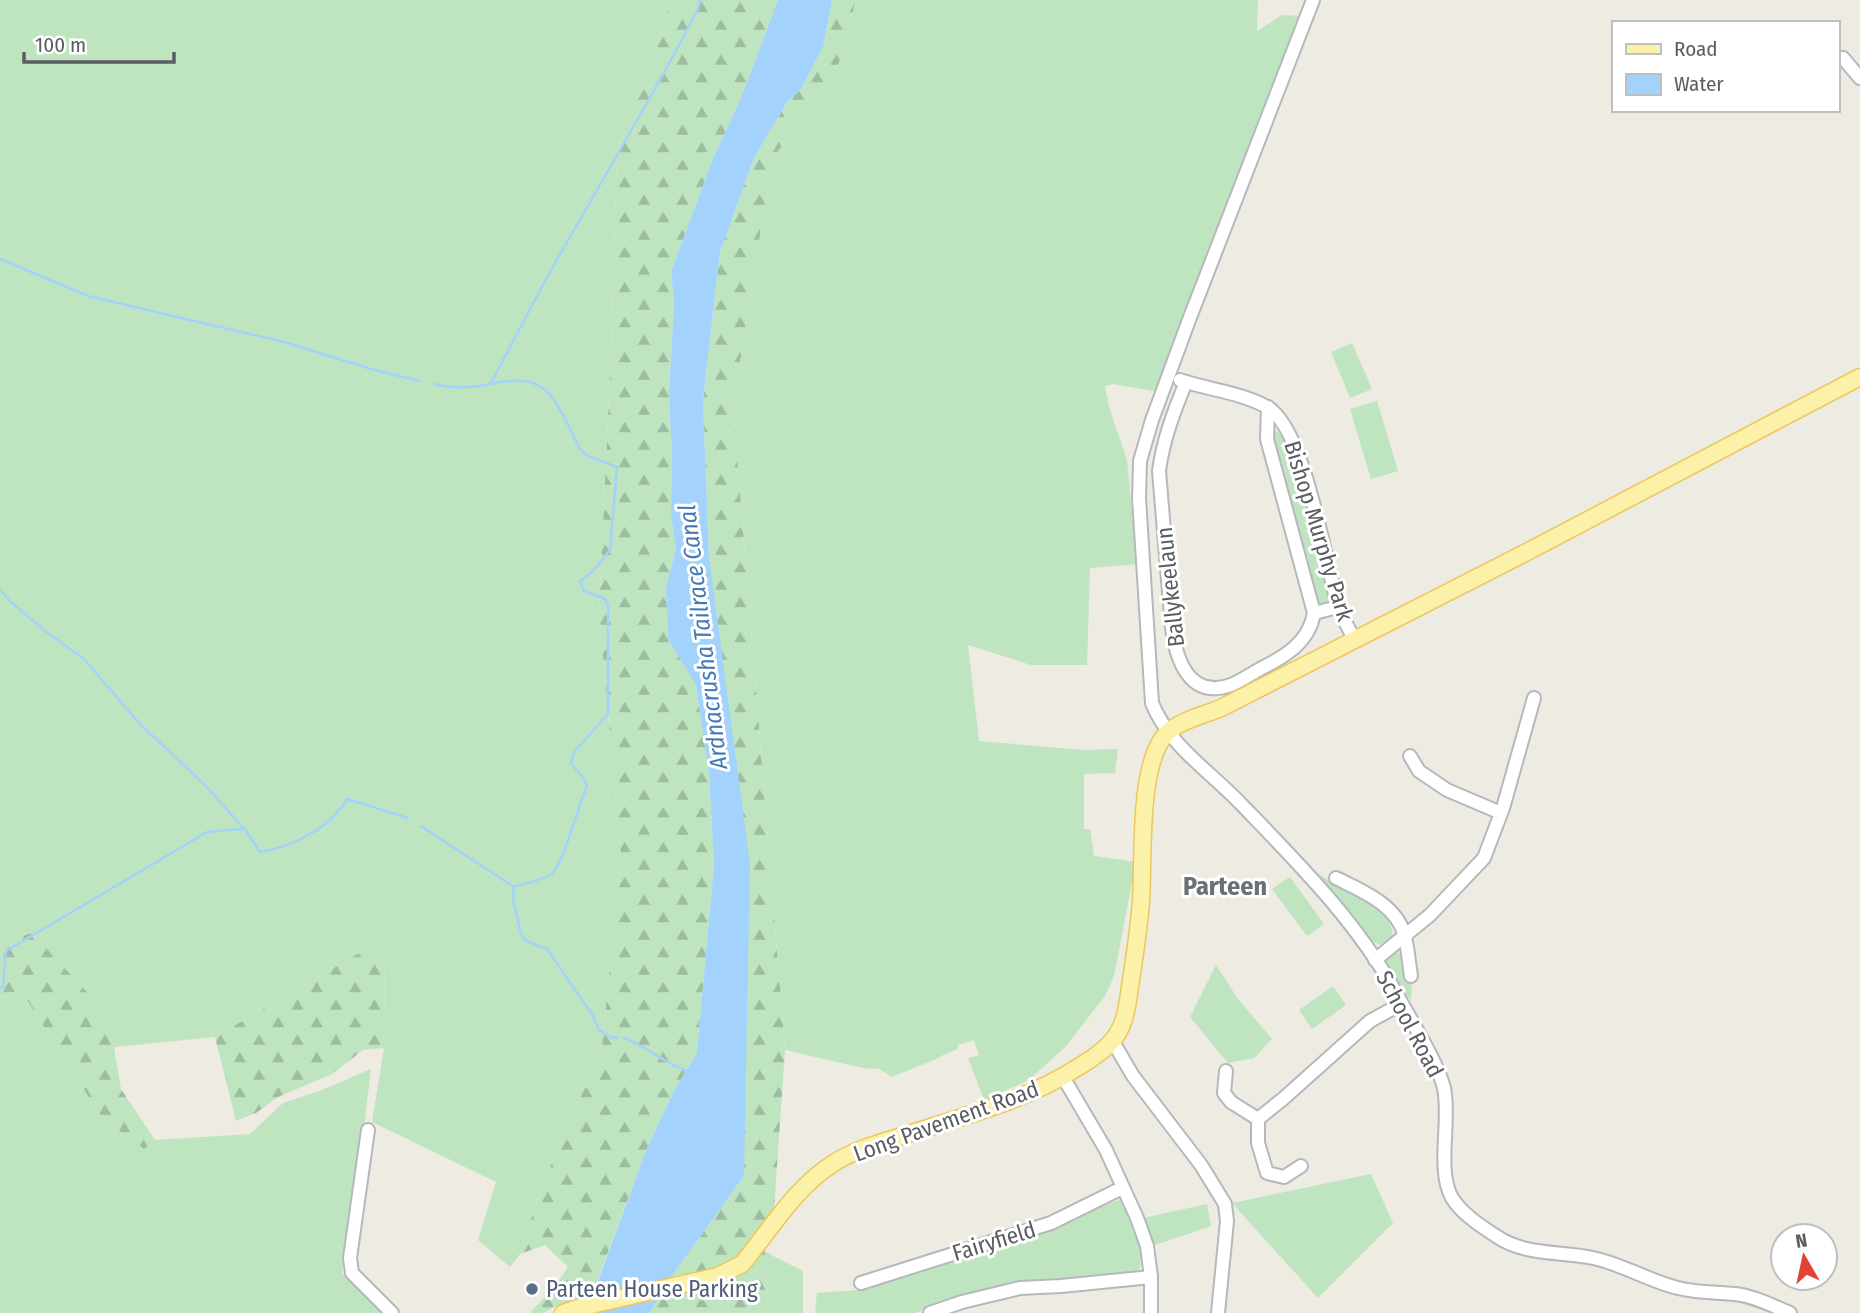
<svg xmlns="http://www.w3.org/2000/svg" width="1860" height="1313" font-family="'Fira Sans Condensed',sans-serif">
  <defs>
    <pattern id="forest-firs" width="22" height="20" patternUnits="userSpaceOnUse" patternTransform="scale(1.75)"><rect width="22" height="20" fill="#bfe4c0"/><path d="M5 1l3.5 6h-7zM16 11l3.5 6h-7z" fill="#9ebc9f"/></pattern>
  </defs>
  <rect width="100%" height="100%" fill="#edebe2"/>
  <!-- grass -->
  <g fill="#bfe4c0">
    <polygon points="0,0 672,0 617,154 611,352 599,611 621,858 602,1046 542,1186 520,1254 510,1267 478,1240 496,1182 372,1122 384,1048 385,938 215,1037 114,1047 96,1002 0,943"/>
    <polygon points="856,0 1258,0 1257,31 1282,15 1302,16 1158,392 1114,384 1105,386 1109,407 1127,460 1137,564 1090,568 1087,665 1031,665 968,645 979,741 1084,750 1118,749 1115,773 1084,774 1084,829 1090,829 1094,856 1136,862 1114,976 1105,996 1066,1046 1029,1080 984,1100 968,1058 979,1055 974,1040 958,1045 958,1049 941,1056 941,1057 892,1077 879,1069 863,1068 785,1050 733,406 772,160 839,63"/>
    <polygon points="1352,343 1372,389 1350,398 1331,352"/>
    <polygon points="1377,401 1398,471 1371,479 1350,409"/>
    <polygon points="1272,429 1284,437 1293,456 1331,602 1323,605 1318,602 1272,439"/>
    <path d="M1319,874C1342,892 1391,900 1393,937L1379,945L1368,938L1316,876Z"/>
    <polygon points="1290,877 1324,924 1307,936 1272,889"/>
    <path d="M1393,951L1403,955L1412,980L1411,1000C1398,988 1384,974 1388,956Z"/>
    <polygon points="1216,965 1238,999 1272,1039 1254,1058 1228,1063 1190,1017"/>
    <polygon points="1333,986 1346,1005 1312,1029 1299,1010"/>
    <polygon points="20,988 102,1118 144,1149 155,1140 250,1134 283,1103 322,1090 371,1069 365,1120 342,1273 385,1313 0,1313 0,998"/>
    <polygon points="1371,1174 1393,1223 1318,1298 1232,1203"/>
    <polygon points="1121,1199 1141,1252 1140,1269 1129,1275 1021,1282 915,1313 815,1313 817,1293 859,1290 1009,1242"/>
    <polygon points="1207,1204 1211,1226 1152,1246 1143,1218"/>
    <polygon points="773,1256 803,1271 803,1313 764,1313"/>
  </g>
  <!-- forest -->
  <g fill="url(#forest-firs)">
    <polygon points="672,0 778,0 741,98 714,156 671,272 674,304 669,393 672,458 671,516 676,549 666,588 668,639 696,684 709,775 714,864 697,1053 674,1091 647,1148 590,1300 555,1306 544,1313 530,1313 556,1285 568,1267 545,1245 520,1254 542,1186 602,1046 621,858 599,611 611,352 617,154"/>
    <polygon points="832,0 856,0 839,63 772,160 733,406 785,1050 774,1209 756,1245 773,1256 764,1313 650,1313 671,1277 744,1176 709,557 703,400 720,252 754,158 787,102 801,89 823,47"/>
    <polygon points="32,933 96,1002 114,1047 121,1089 155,1140 144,1149 102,1118 20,989 0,998 0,943"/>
    <polygon points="385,938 384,1048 363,1050 332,1074 278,1097 256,1113 236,1121 215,1037"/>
  </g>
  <!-- water -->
  <polygon fill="#a3d3fc" points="778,0 832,0 823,47 801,89 787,102 754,158 720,252 703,400 709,557 750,863 744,1176 671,1277 650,1313 586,1313 647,1148 674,1091 697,1053 714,864 709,775 696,685 668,639 666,588 676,549 671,516 672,458 669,393 674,304 671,272 714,156 741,98"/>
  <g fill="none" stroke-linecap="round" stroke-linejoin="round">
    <!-- stream -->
    <g stroke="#a3d3fc" stroke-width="2.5">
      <polyline points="0,259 88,296 284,342 371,369 420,381"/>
      <polyline points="491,383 546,279 664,73 698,9 700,0"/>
      <path d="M435,384C449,388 464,388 479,386C503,382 532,372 551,396C563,411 571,432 580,449L588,456L617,467L610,550L591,573L580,581L584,591L605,599L608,606V714L574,752L571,764L583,777L587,786C579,803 562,870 550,875C539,881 525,883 514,887"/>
      <path d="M0,590L11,602L45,631L84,659L140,724L205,785L247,832L260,852C292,847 330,828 347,799L408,818"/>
      <polyline points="421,826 514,887"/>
      <polyline points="514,887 513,899 521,934 526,941 547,949 593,1016 599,1030 610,1037 618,1038"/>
      <polyline points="0,988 3,987 6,951 207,832 242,829"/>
      <path d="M624,1038C646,1046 664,1063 687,1071"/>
    </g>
    <!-- minor casing -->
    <g stroke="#b5b8bc" stroke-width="16">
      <g id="minor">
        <path d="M1313,0L1189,320L1152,420L1140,461L1139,498L1152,703C1169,746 1211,772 1242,805C1298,863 1357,922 1396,993C1409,1017 1438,1063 1444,1088C1451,1121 1436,1169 1452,1198C1462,1214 1481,1226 1496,1236C1525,1256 1560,1251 1593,1258C1622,1264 1649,1281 1678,1288C1697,1293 1716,1292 1735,1294C1754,1296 1773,1306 1790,1313"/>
        <polyline points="1843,58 1860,78"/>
        <path d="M1180,380C1209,390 1240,392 1267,407C1305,428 1325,562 1338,605C1341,617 1349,628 1354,639"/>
        <path d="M1186,382C1174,411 1163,440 1159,471L1172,628C1176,659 1189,700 1231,685C1241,681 1251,674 1260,669C1284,657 1309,643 1314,613L1338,607"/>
        <polyline points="1268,407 1267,439 1314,613"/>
        <polyline points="1410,756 1419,771 1447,790 1501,813"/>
        <path d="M1336,878C1362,891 1398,905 1405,937C1408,950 1409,963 1411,976"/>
        <polyline points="1375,960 1430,915 1484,858 1503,808 1534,698"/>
        <polyline points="1112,1040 1133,1076 1201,1165 1225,1204 1227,1221 1218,1313"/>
        <polyline points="1226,1071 1224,1093 1231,1102 1258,1119"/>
        <polyline points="1063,1077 1106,1150 1137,1218 1147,1246 1151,1277 1151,1313"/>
        <polyline points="368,1130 350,1258 352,1273 392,1313"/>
        <polyline points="1301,1166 1284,1177 1267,1173 1258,1143 1258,1119 1284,1098 1370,1021 1401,1004"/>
        <polyline points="861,1283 1051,1223 1122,1188"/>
        <polyline points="930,1313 962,1302 1020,1288 1061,1286 1151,1277"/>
      </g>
    </g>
    <!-- major casing -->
    <g stroke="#ecc75b" stroke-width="19">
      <path id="major" d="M563,1313L578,1308L718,1276L742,1264C772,1228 794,1188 834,1163C859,1147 890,1140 918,1131C971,1114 1028,1099 1075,1069C1090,1060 1106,1050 1116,1036C1127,1020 1128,999 1131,980C1135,954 1139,928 1141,901C1144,860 1137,761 1168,732C1182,720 1204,715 1221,708L1525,553L1860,377"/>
    </g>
    <!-- minor -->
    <use href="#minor" stroke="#fff" stroke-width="12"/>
    <!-- major -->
    <use href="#major" stroke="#fcf1a8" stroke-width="16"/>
  </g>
  <!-- markers -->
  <circle fill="#5c6f8a" stroke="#fff" stroke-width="2.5" cx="532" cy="1289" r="7"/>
  <g text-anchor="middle" stroke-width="6" stroke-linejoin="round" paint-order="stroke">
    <!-- street labels -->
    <g font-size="23" fill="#5a5e62" stroke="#fff">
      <text transform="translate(1319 531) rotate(73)" y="8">Bishop Murphy Park</text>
      <text transform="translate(1170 587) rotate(-96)" y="8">Ballykeelaun</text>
      <text transform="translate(1410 1024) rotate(62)" y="8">School Road</text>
      <text transform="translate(946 1121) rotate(-20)" y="8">Long Pavement Road</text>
      <text transform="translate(994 1241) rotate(-17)" y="8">Fairyfield</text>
    </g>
    <!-- service labels -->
    <g font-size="23" fill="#4e5e75" stroke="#fff" text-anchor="start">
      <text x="546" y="1297">Parteen House Parking</text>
    </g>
    <!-- water labels -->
    <g font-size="24" font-style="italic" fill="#4379b5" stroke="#fff">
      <text transform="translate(703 637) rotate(-97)" y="8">Ardnacrusha Tailrace Canal</text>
    </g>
    <!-- quarter labels -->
    <g font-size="26" font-weight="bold" fill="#6b7074" stroke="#fff">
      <text x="1225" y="895">Parteen</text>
    </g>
  </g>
  <!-- legend -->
  <rect x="1612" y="21" width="228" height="91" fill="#ffffff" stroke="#bdbfc0" stroke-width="2"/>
  <rect x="1626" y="44" width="35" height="10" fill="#fcf1a8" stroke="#bdbfc0" stroke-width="2"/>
  <text x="1674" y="56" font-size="21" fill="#5a5e62">Road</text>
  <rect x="1626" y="74" width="35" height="21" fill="#a3d3fc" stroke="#bdbfc0" stroke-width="2"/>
  <text x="1674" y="91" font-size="21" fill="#5a5e62">Water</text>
  <!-- north arrow -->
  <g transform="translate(1804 1257) rotate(351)"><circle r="33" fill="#ffffff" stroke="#bdbfc0" stroke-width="2"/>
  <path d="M0-5L12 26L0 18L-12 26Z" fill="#e34432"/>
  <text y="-10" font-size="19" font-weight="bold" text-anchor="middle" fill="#5a5e62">N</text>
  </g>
  <!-- scale -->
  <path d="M24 52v10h150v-10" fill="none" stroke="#5a5e62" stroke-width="3.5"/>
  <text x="35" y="52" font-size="21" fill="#5a5e62" stroke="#ffffff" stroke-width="5" paint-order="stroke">100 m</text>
</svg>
